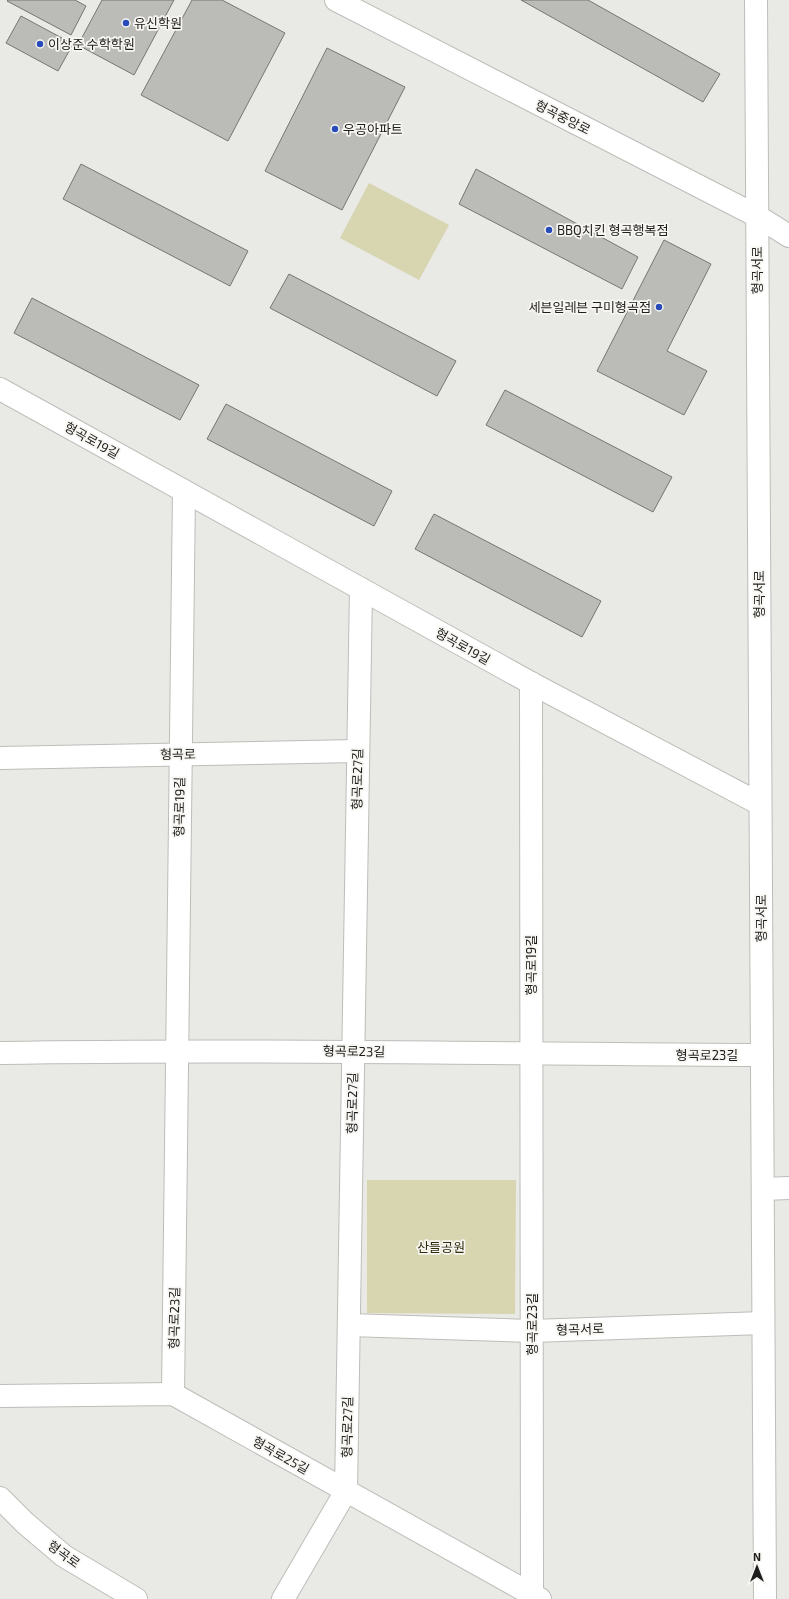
<svg xmlns="http://www.w3.org/2000/svg" width="789" height="1599" font-family="'Exo 2','Noto Sans KR',sans-serif">
  <rect width="100%" height="100%" fill="#e9e9e5"/>
  <!-- green -->
  <g fill="#d8d5b1">
    <polygon points="369,183 449,225 419,280 340,238"/>
    <polygon points="367,1180 516,1180 515,1314 367,1313"/>
  </g>
  <!-- building -->
  <g fill="#bbbbb7" stroke="#767672">
    <polygon points="8,0 75,0 86,6 71,35 7,1"/>
    <polygon points="102,0 174,0 134,75 78,45"/>
    <polygon points="192,0 222,0 285,33 228,141 141,95"/>
    <polygon points="521,0 588,0 720,74 703,102"/>
    <polygon points="21,16 73,44 58,71 6,43"/>
    <polygon points="327,48 405,87 342,210 265,171"/>
    <polygon points="81,164 248,251 230,286 63,199"/>
    <polygon points="476,169 638,257 622,289 459,204"/>
    <polygon points="664,240 711,264 667,351 707,371 684,415 597,371"/>
    <polygon points="289,274 456,361 437,396 270,308"/>
    <polygon points="32,298 199,385 180,420 14,333"/>
    <polygon points="505,390 672,477 653,512 486,425"/>
    <polygon points="226,404 392,491 374,526 207,439"/>
    <polygon points="434,514 601,601 582,637 415,549"/>
  </g>
  <g fill="none" stroke-linecap="round" stroke-linejoin="round">
    <!-- minor casing -->
    <g stroke="#bdbdb9" stroke-width="24">
      <g id="minor">
        <polyline points="756,0 765,1599"/>
        <polyline points="0,389 531,683 760,804"/>
        <polyline points="531,683 532,1594"/>
        <polyline points="0,758 357,751"/>
        <path d="M0,1053C254,1049 508,1054 762,1055"/>
        <polyline points="763,1189 789,1188"/>
        <polyline points="349,1325 532,1331 763,1323"/>
        <polyline points="173,1394 184,491"/>
        <polyline points="0,1396 173,1394 540,1599"/>
        <polyline points="283,1599 346,1491 361,589"/>
      </g>
    </g>
    <!-- tertiary casing -->
    <g stroke="#bdbdb9" stroke-width="24">
      <g id="tertiary">
        <polyline points="336,0 757,216 789,236"/>
        <polyline points="0,1498 25,1523 64,1556 136,1599"/>
      </g>
    </g>
    <!-- minor -->
    <use href="#minor" stroke="#fff" stroke-width="22"/>
    <!-- tertiary -->
    <use href="#tertiary" stroke="#fff" stroke-width="22"/>
  </g>
  <!-- markers -->
  <g fill="#284bba" stroke="#f7f6f2" stroke-width="1.5">
    <circle cx="126" cy="23" r="4"/>
    <circle cx="40" cy="44" r="4"/>
    <circle cx="335" cy="129" r="4"/>
    <circle cx="549" cy="230" r="4"/>
    <circle cx="659" cy="307" r="4"/>
  </g>
  <g text-anchor="middle" stroke-width="3.5" stroke-linejoin="round" paint-order="stroke">
    <!-- poi labels -->
    <g font-size="13" fill="#1e1e1d" stroke="#f7f6f2" text-anchor="start">
      <text x="134" y="28">유신학원</text>
      <text x="48" y="49">이상준 수학학원</text>
      <text x="343" y="134">우공아파트</text>
      <text x="557" y="235">BBQ치킨 형곡행복점</text>
      <text x="651" y="312" text-anchor="end">세븐일레븐 구미형곡점</text>
    </g>
    <!-- street labels -->
    <g font-size="13" fill="#1e1e1d" stroke="#f7f6f2">
      <text transform="translate(563 117) rotate(27)" y="5">형곡중앙로</text>
      <text transform="translate(757 270) rotate(-90)" y="5">형곡서로</text>
      <text transform="translate(92 440) rotate(29)" y="5">형곡로19길</text>
      <text transform="translate(759 594) rotate(-90)" y="5">형곡서로</text>
      <text transform="translate(463 646) rotate(29)" y="5">형곡로19길</text>
      <text transform="translate(178 754) rotate(-1)" y="5">형곡로</text>
      <text transform="translate(357 779) rotate(-89)" y="5">형곡로27길</text>
      <text transform="translate(179 807) rotate(-89)" y="5">형곡로19길</text>
      <text transform="translate(761 918) rotate(-90)" y="5">형곡서로</text>
      <text transform="translate(531 965) rotate(-90)" y="5">형곡로19길</text>
      <text transform="translate(354 1051) rotate(1)" y="5">형곡로23길</text>
      <text x="707" y="1060">형곡로23길</text>
      <text transform="translate(352 1103) rotate(-89)" y="5">형곡로27길</text>
      <text transform="translate(174 1318) rotate(-89)" y="5">형곡로23길</text>
      <text transform="translate(532 1324) rotate(-90)" y="5">형곡로23길</text>
      <text transform="translate(580 1329) rotate(-2)" y="5">형곡서로</text>
      <text transform="translate(347 1427) rotate(-89)" y="5">형곡로27길</text>
      <text transform="translate(281 1455) rotate(29)" y="5">형곡로25길</text>
      <text transform="translate(64 1554) rotate(36)" y="5">형곡로</text>
    </g>
    <!-- park labels -->
    <g font-size="13" fill="#2f2c0c" stroke="#f7f6f2">
      <text x="441" y="1252">산들공원</text>
    </g>
  </g>
  <!-- north arrow -->
  <g transform="translate(757 1567)" stroke="#f7f6f2" stroke-width="3" paint-order="stroke">
  <path d="M0-3L7 15L0 10L-7 15Z" fill="#1e1e1d"/>
  <text y="-6" font-size="11" font-weight="bold" text-anchor="middle" fill="#1e1e1d">N</text>
  </g>
</svg>
